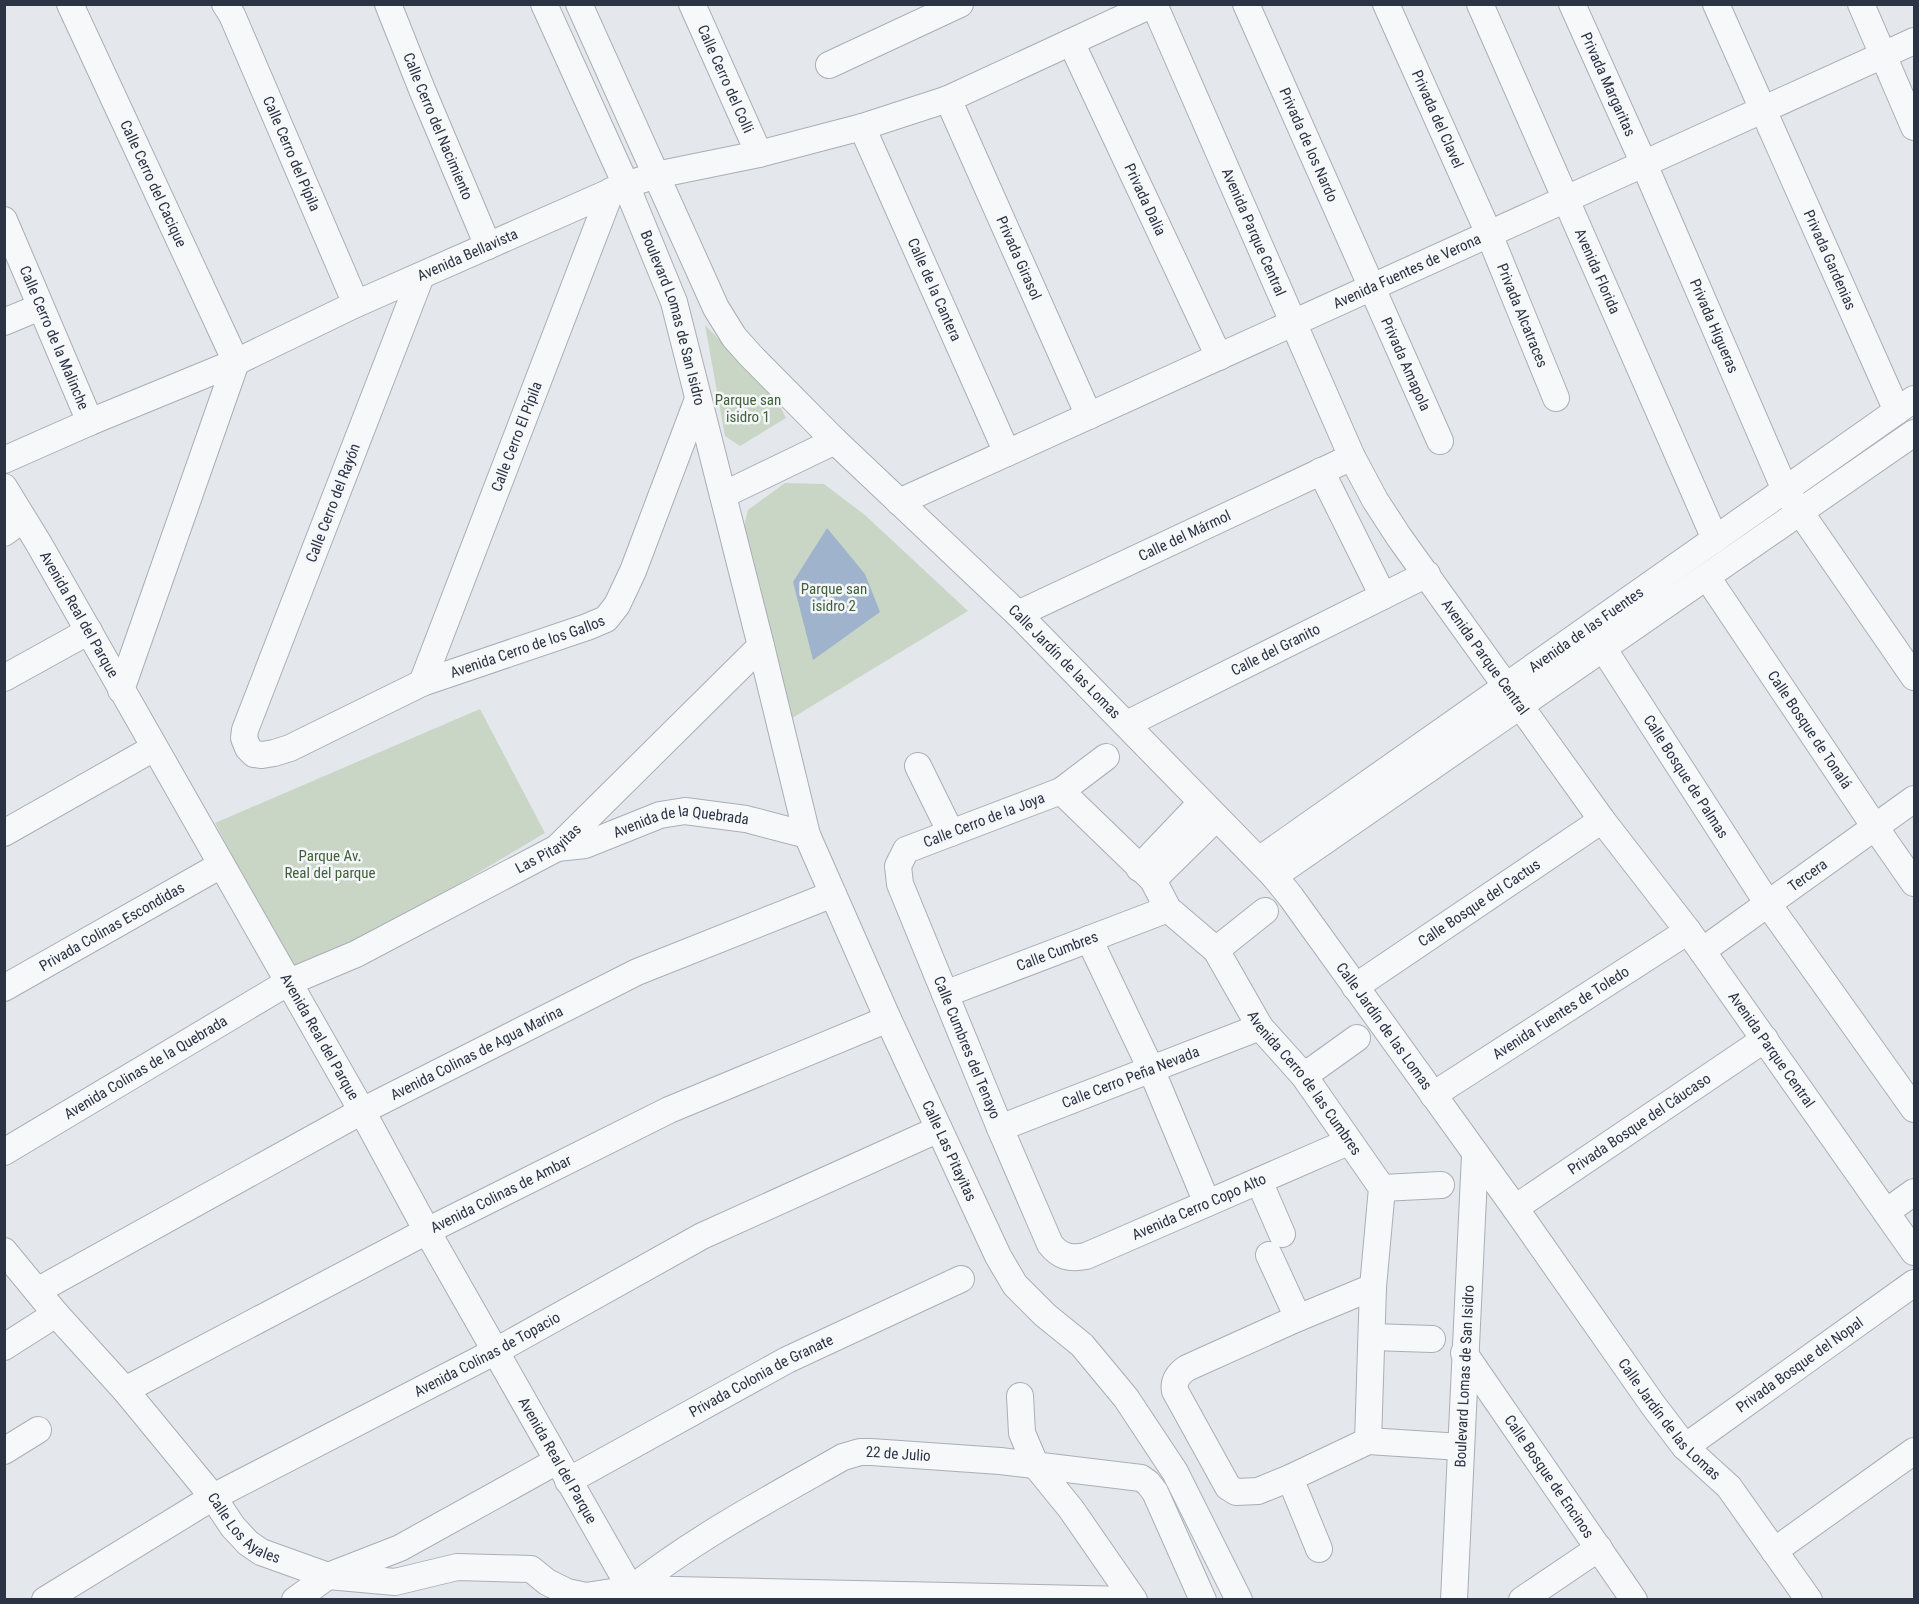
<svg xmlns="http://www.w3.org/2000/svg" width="1919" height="1604" font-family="'Roboto Condensed',sans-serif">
  <rect width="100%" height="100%" fill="#e4e7ec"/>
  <!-- green -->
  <g fill="#c9d6c5">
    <polygon points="705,325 777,400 786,418 740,446 725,436"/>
    <polygon points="785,483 824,484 866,516 968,611 779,726 740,543 748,510"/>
    <polygon points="480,709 545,833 297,980 215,823"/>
  </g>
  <!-- water -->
  <polygon fill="#9fb4cc" points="827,528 865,574 880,612 813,660 793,582"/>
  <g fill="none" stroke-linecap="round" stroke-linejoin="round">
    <!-- minor casing -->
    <g stroke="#a9aeb7" stroke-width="28">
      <g id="minor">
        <path id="s1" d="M70,4L236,362L121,690"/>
        <path id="s2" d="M225,4L232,15L356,304"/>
        <path id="s3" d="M388,4L423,92L488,246"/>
        <path id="s4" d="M544,4L626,185L674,302L761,646L807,835L888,1019L998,1256L1015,1285L1045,1315L1082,1345L1126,1398L1175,1472L1239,1600"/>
        <path id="s5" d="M579,4L716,308L734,337L750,355L835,441L1018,614L1274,876L1291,897L1515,1208L1653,1405L1685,1447L1729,1487L1809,1600"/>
        <path id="s6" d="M692,4L759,154"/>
        <path id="s7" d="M1154,4L1352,457L1375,500L1399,537L1602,820L1688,931L1914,1252"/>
        <path id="s8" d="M1246,4L1440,441"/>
        <path id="s9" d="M1386,4L1489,234L1556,398"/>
        <path id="s10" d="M1480,4L1715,539"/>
        <path id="s11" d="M1572,4L1644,164L1785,490L1914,677"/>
        <path id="s12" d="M1716,4L1897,411"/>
        <polyline points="1861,4 1914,127"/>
        <path id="s13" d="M1071,42L1219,357"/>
        <polyline points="829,65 960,4"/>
        <path id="s14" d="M948,99L1089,416"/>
        <path id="s15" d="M862,127L1007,453"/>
        <path id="s16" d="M4,220L90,422"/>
        <path id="s17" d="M421,276L245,730L244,738L248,748L254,754L262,755L274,753L290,748L422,683L587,627L606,619L617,605L633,571L698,399"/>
        <polyline points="4,322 40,307"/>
        <path id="s18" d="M4,460L90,422L236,362L356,304L626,185L656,175L759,154L862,127L948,99L1153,4"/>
        <polyline points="1321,471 1383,596"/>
        <path id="s19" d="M4,487L39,544L362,1111L427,1231L637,1600"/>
        <polyline points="723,495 835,441"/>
        <path id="s20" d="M899,502L1914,41"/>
        <polyline points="4,533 23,519"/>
        <path id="s21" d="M1707,577L1875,827L1914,883"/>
        <path id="s22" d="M1018,614L1352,457"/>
        <path id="s23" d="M1603,648L1768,904L1914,1109"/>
        <polyline points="4,678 89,631"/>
        <path id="s24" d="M422,683L611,191"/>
        <path id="s25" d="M1127,724L1427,574"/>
        <path id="s26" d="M1106,757L1061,791L906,850L898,866L900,884L1000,1128L1050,1244C1060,1257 1070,1259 1086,1256L1348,1142"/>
        <polyline points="918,766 951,833"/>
        <path id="s27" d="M1061,791L1153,880L1168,909L1216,950L1260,1027L1304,1076L1382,1188L1373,1287L1368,1441"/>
        <polyline points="4,833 154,748"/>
        <path id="s28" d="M557,848L585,845L660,815L685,811L746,819L807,835"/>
        <path id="s29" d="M1259,860L1914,399"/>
        <polyline points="1139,868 1201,803"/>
        <polyline points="1274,876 1914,433"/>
        <polyline points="1153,880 1216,818"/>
        <polyline points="1089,939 1151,1069 1207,1203"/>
        <polyline points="1216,950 1265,911"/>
        <path id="s30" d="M1702,951L1914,799"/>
        <path id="s31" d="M1355,987L1602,820"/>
        <path id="s32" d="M4,988L221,865"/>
        <path id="s33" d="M945,994L1168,909"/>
        <polyline points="1304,1076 1357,1038"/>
        <path id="s34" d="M1433,1095L1688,931"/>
        <path id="s35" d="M1000,1128L1260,1027"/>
        <path id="s36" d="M4,1152L287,983L356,954L557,848L761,646"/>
        <polyline points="1259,1181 1282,1234"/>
        <polyline points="1382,1188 1441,1185"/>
        <path id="s37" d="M1515,1208L1765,1039"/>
        <polyline points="1886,1212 1914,1192"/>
        <path id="s38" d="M4,1251L56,1314L125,1390L213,1497L233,1527L248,1543L261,1552L328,1576L395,1582L457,1567L531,1569L547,1582L567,1592L586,1596"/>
        <polyline points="1269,1255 1298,1318"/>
        <path d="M1373,1287L1298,1318L1187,1368C1179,1373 1173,1381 1175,1391L1228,1487L1236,1492L1258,1491L1290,1478L1368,1441L1461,1447"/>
        <path id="s39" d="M37,1291L362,1111L637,972L833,894"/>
        <polyline points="1372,1337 1432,1339"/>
        <polyline points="4,1347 56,1314"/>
        <path id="s40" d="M1464,1353L1634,1600"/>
        <path id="s41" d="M125,1390L427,1231L669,1110L888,1019"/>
        <polyline points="1020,1396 1022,1433 1036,1466 1071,1509 1134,1600"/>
        <path id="s42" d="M1685,1447L1914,1283"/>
        <polyline points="4,1451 38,1430"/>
        <polyline points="1290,1478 1319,1549"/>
        <path id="s43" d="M568,1481L787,1360L961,1279"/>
        <polyline points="1774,1551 1914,1451"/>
        <path id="s44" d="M631,1589C697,1537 771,1498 843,1457L860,1452H871L1000,1461L1141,1478L1148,1483L1155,1492L1203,1600"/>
        <path id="s45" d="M45,1600L213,1497L496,1351L702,1236L939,1129"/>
        <polyline points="295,1600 328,1576 400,1548 557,1461"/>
        <polyline points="580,1600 586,1596 631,1589 1129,1600"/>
        <path id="s46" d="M1454,1600L1475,1155"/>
        <polyline points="1522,1600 1599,1548"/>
      </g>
    </g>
    <!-- minor -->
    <use href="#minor" stroke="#f7f8fa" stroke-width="26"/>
  </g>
  <g text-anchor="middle" stroke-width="5" stroke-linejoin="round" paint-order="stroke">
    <!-- street labels -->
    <g font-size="15" fill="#2b3445" stroke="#f4f6f9">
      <text dy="5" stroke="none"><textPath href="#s6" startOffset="82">Calle Cerro del Colli</textPath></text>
      <text dy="5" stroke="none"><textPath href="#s11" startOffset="88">Privada Margaritas</textPath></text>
      <text dy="5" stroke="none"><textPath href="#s9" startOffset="126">Privada del Clavel</textPath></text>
      <text dy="5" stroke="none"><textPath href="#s3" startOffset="132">Calle Cerro del Nacimiento</textPath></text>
      <text dy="5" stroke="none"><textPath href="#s8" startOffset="154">Privada de los Nardo</textPath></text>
      <text dy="5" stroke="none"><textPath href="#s2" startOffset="164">Calle Cerro del Pípila</textPath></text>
      <text dy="5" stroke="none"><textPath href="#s1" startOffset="198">Calle Cerro del Cacique</textPath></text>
      <text dy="5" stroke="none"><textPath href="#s13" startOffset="174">Privada Dalia</textPath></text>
      <text dy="5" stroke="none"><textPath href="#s7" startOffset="249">Avenida Parque Central</textPath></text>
      <text dy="5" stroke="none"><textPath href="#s18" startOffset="507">Avenida Bellavista</textPath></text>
      <text dy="5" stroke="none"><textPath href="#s14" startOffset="174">Privada Girasol</textPath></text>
      <text dy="5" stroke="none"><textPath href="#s12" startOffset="280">Privada Gardenias</textPath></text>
      <text dy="5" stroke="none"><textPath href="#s20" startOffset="558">Avenida Fuentes de Verona</textPath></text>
      <text dy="5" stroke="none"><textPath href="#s10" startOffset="292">Avenida Florida</textPath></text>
      <text dy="5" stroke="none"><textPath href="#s15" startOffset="178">Calle de la Cantera</textPath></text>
      <text dy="5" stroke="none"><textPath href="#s9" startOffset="340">Privada Alcatraces</textPath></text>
      <text dy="5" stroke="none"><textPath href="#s4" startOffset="340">Boulevard Lomas de San Isidro</textPath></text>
      <text dy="5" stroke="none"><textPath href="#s11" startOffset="352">Privada Higueras</textPath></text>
      <text dy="5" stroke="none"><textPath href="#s16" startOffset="128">Calle Cerro de la Malinche</textPath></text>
      <text dy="5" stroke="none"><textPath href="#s8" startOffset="394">Privada Amapola</textPath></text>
      <text dy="5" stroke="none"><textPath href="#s24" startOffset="264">Calle Cerro El Pípila</textPath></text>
      <text transform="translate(333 503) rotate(-69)" y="5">Calle Cerro del Rayón</text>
      <text dy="5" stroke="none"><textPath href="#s22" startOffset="184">Calle del Mármol</textPath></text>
      <text dy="5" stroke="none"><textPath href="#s19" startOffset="148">Avenida Real del Parque</textPath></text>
      <text dy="5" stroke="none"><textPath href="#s29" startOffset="400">Avenida de las Fuentes</textPath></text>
      <text dy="5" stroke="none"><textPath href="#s17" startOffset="810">Avenida Cerro de los Gallos</textPath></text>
      <text dy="5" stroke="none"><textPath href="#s25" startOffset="166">Calle del Granito</textPath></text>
      <text dy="5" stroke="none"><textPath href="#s7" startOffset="735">Avenida Parque Central</textPath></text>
      <text dy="5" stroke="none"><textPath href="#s5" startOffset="831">Calle Jardín de las Lomas</textPath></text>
      <text dy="5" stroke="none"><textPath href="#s21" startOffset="184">Calle Bosque de Tonalá</textPath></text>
      <text dy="5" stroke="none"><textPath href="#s23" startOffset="153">Calle Bosque de Palmas</textPath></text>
      <text transform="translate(984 820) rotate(-21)" y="5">Calle Cerro de la Joya</text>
      <text dy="5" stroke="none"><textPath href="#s28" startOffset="129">Avenida de la Quebrada</textPath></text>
      <text dy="5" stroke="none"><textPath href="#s36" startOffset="624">Las Pitayitas</textPath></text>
      <text dy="5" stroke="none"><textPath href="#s30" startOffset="130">Tercera</textPath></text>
      <text dy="5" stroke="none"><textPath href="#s31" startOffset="150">Calle Bosque del Cactus</textPath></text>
      <text dy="5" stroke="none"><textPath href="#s32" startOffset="124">Privada Colinas Escondidas</textPath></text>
      <text dy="5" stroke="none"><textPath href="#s33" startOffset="120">Calle Cumbres</textPath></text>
      <text dy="5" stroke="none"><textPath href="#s34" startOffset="152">Avenida Fuentes de Toledo</textPath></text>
      <text dy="5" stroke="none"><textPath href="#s5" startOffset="1317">Calle Jardín de las Lomas</textPath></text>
      <text dy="5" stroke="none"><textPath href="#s19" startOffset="634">Avenida Real del Parque</textPath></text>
      <text dy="5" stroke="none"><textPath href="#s26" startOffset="435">Calle Cumbres del Tenayo</textPath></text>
      <text dy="5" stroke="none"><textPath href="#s7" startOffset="1221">Avenida Parque Central</textPath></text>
      <text dy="5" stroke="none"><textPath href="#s39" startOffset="500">Avenida Colinas de Agua Marina</textPath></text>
      <text dy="5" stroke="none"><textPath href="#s36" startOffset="165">Avenida Colinas de la Quebrada</textPath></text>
      <text dy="5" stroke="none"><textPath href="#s35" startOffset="140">Calle Cerro Peña Nevada</textPath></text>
      <text dy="5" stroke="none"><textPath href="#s27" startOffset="384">Avenida Cerro de las Cumbres</textPath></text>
      <text dy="5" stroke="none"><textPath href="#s37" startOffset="150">Privada Bosque del Cáucaso</textPath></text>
      <text dy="5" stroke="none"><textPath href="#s4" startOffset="1221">Calle Las Pitayitas</textPath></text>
      <text dy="5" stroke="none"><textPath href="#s41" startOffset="424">Avenida Colinas de Ambar</textPath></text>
      <text dy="5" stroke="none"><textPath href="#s26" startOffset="812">Avenida Cerro Copo Alto</textPath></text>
      <text dy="5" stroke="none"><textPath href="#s45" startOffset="506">Avenida Colinas de Topacio</textPath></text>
      <text dy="5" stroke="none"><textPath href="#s42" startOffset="141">Privada Bosque del Nopal</textPath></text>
      <text dy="5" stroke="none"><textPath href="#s43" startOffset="220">Privada Colonia de Granate</textPath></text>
      <text dy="5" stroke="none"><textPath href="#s46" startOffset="224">Boulevard Lomas de San Isidro</textPath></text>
      <text dy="5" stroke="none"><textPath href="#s5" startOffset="1803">Calle Jardín de las Lomas</textPath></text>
      <text dy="5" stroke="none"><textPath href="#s44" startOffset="306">22 de Julio</textPath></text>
      <text dy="5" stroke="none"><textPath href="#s19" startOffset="1120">Avenida Real del Parque</textPath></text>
      <text dy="5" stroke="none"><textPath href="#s40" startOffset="150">Calle Bosque de Encinos</textPath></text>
      <text dy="5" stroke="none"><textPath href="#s38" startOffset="368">Calle Los Ayales</textPath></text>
    </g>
    <!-- park labels -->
    <g font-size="15" fill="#3f6138" stroke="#f4f6f9">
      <text x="748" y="405">Parque san<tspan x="748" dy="17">isidro 1</tspan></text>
      <text x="834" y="594">Parque san<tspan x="834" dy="17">isidro 2</tspan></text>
      <text x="330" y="861">Parque Av.<tspan x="330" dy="17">Real del parque</tspan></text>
    </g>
  </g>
  <!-- border -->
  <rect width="1919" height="1604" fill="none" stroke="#2b3445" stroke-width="12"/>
</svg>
